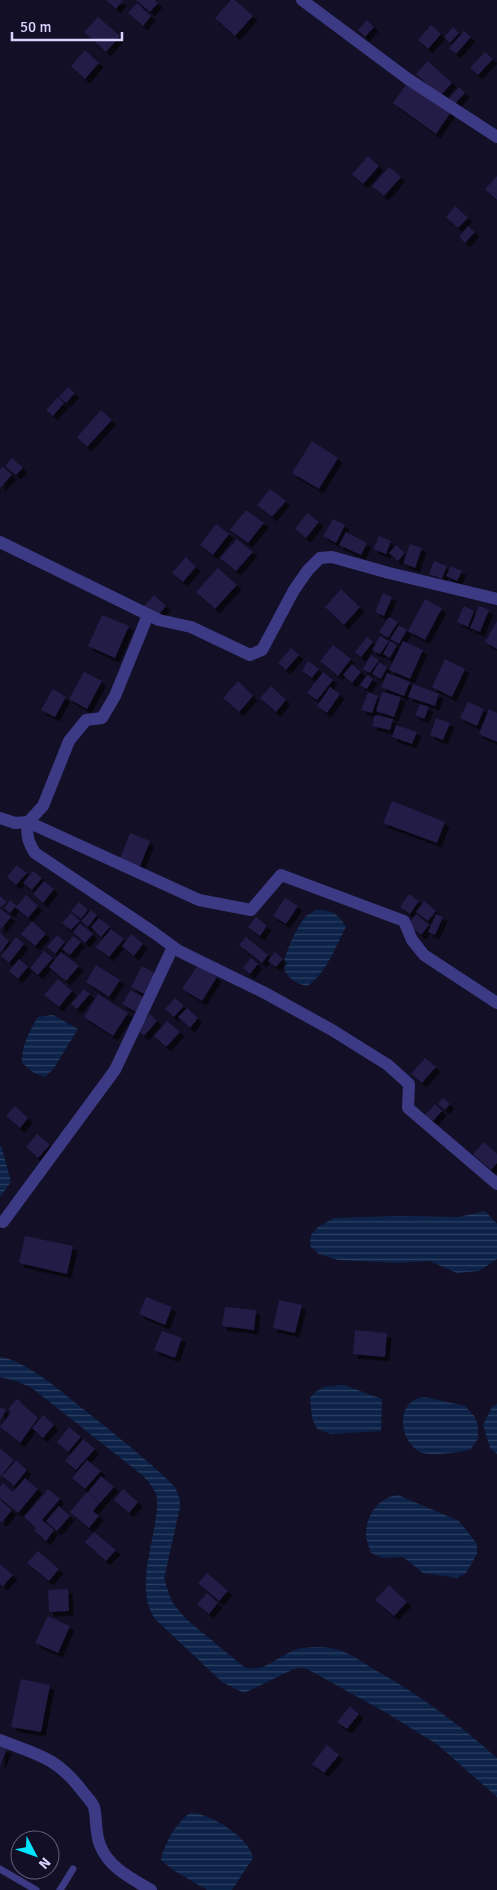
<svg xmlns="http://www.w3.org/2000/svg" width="497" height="1890" font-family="Signika,sans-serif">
  <defs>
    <pattern id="water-rules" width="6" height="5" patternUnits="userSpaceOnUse" patternTransform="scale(1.25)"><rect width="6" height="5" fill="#0c2248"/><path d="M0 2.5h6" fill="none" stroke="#2f4163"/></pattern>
    <filter id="shadow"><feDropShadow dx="4.5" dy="4.5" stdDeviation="0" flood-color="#0009"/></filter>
  </defs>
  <rect width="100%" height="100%" fill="#130f26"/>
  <!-- water -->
  <g fill="url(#water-rules)">
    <path d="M316,910C331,909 339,914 346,927C335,947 327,973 307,986C297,984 286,978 284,967C283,955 298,925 306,916C309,914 313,912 316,910Z"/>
    <path d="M53,1015L78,1029L54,1068L45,1077L34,1073L22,1063C21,1046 29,1032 38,1017Z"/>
    <polygon points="0,1146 2,1148 11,1182 0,1197"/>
    <polygon points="485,1211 497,1224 497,1259 479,1271 457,1273 429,1261 397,1263 338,1260 319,1254 310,1246 311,1235 318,1227 334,1218 399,1216 459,1217"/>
    <path d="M0,1357C28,1361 65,1395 87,1412C117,1436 148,1460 175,1487L180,1500V1507L164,1579L172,1602L186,1619L244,1667C267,1675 283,1649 304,1648C317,1646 330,1647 342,1651C353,1655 363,1663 372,1668C417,1693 459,1724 497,1758V1797L438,1745L385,1712L307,1669L301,1668L294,1669L244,1693L222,1682L155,1619C137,1593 150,1554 155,1524C156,1515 159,1503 156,1494C153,1487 147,1480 142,1475L32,1388L18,1382L0,1377Z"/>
    <path d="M344,1385L382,1399L381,1431L331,1434L317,1429L312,1418L310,1398C320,1385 329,1386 344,1385Z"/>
    <path d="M425,1397L465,1406L475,1417L478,1426V1439L470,1450C458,1452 431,1457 420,1452C398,1440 395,1399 425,1397Z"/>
    <polygon points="497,1404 497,1454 490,1448 483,1425 492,1407"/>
    <path d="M398,1495L459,1521L477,1544V1554L466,1573L457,1578L423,1573L403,1557L383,1558L371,1553C369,1547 366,1540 366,1534C366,1515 379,1497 398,1495Z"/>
    <path d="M191,1813C210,1813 250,1838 253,1858L232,1890H207L173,1870L161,1860C163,1846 178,1819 191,1813Z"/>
  </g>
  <!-- building -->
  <g fill="#241b47" filter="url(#shadow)">
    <polygon points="106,0 123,0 116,9"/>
    <polygon points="136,0 155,0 158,3 150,12"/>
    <polygon points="231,0 235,0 253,16 235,36 215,18"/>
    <polygon points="137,3 151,16 143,26 128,13"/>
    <polygon points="98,17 120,36 106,52 84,32"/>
    <polygon points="367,20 374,27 365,37 358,30"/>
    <polygon points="431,25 441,34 428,49 418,40"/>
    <polygon points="453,27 459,33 450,43 444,37"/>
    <polygon points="464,31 471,37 456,54 449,48"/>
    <polygon points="85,50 99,63 85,79 71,66"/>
    <polygon points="485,52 493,59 478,75 470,68"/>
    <polygon points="428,61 452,83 440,96 416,74"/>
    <polygon points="408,82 451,112 436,134 393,103"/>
    <polygon points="459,87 465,93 455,104 449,98"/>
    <polygon points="368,156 379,166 363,184 352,174"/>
    <polygon points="389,167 401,177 384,196 372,186"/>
    <polygon points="497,176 497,200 485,189"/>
    <polygon points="455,206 468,218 458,228 446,217"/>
    <polygon points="468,226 475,232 465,243 459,237"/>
    <polygon points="68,387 75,393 66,403 59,397"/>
    <polygon points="58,397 64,403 53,416 46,410"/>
    <polygon points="101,410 112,420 87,447 77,437"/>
    <polygon points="312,441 338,458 319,489 292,473"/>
    <polygon points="12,458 23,468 16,475 5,466"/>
    <polygon points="3,467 12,475 0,488 0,469"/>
    <polygon points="270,489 286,501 272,517 257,505"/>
    <polygon points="246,510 264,523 248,543 230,530"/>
    <polygon points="307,513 319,522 306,538 295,529"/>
    <polygon points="333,519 345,525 336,543 323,536"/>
    <polygon points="216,524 229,534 213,555 200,545"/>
    <polygon points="346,532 367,543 361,555 339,545"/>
    <polygon points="379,536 391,541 386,554 373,549"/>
    <polygon points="237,539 253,552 236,571 220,558"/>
    <polygon points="410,544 422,548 415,568 403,563"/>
    <polygon points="396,545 405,553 398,561 389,553"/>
    <polygon points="186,557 196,567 183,582 172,573"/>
    <polygon points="434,561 447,566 442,579 429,574"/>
    <polygon points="451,566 462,571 457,581 446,576"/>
    <polygon points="218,568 237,585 215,609 196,592"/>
    <polygon points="341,589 360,607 344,625 325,607"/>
    <polygon points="383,593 392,597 384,616 375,612"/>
    <polygon points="154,595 166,606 157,617 144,606"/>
    <polygon points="425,599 442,608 425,640 408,631"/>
    <polygon points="464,606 474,611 468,627 457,622"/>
    <polygon points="479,606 489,610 480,632 470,628"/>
    <polygon points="102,615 129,626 115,658 88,646"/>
    <polygon points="389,617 398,622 388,638 379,632"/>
    <polygon points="497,621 497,649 485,642"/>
    <polygon points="399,625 407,630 399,644 390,639"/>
    <polygon points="380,636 389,641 380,654 372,650"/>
    <polygon points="367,637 373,642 361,657 355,652"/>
    <polygon points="390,641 397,645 390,658 383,654"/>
    <polygon points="403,641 423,650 410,679 389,670"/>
    <polygon points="333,645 351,659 338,676 320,661"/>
    <polygon points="291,648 299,655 286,670 278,663"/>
    <polygon points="371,655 379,660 370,673 363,669"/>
    <polygon points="445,659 465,669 452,697 432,687"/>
    <polygon points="308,661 319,669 312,678 302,671"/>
    <polygon points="379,662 387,667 381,679 372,674"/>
    <polygon points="352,664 361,672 352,683 343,675"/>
    <polygon points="84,672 102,681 87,709 69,699"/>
    <polygon points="323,672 333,680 317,700 307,693"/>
    <polygon points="387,673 410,682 404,696 381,687"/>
    <polygon points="367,675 373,679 367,689 360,685"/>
    <polygon points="238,681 253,696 239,712 223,698"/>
    <polygon points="413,684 439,694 435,706 408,697"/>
    <polygon points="271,686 286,700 276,712 260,698"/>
    <polygon points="330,687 340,694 327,713 317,706"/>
    <polygon points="53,689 66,697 55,717 41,710"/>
    <polygon points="368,692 378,696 372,713 361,710"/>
    <polygon points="382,692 401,697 394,717 376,711"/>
    <polygon points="468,702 484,709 477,726 460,718"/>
    <polygon points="420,704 429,707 424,719 415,715"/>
    <polygon points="489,709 497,713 497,742 479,734"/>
    <polygon points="375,715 393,719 390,730 372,726"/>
    <polygon points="436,718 450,723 443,740 430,735"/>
    <polygon points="396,725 417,732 412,744 392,737"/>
    <polygon points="392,801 445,822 437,843 383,823"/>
    <polygon points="130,833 150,841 139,869 119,861"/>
    <polygon points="17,865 27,873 16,885 7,877"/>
    <polygon points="33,871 42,878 32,890 23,883"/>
    <polygon points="44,881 54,889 43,903 33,894"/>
    <polygon points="409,894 419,901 410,914 400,907"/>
    <polygon points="26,895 38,906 28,918 15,907 10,913 4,908 10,900 17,906"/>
    <polygon points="0,896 7,902 2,907 0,906"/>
    <polygon points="285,898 298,906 286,924 273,916"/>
    <polygon points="424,901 436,911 428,921 416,912"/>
    <polygon points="79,902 88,910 81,919 71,911"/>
    <polygon points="1,909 11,917 0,930 0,910"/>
    <polygon points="91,910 97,915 88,927 81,921"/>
    <polygon points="71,913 80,921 71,930 62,923"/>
    <polygon points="416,914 429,925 421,935 408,925"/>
    <polygon points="436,914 443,917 435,935 428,932"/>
    <polygon points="256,917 267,926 260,936 248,927"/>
    <polygon points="99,918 110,927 101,937 91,927"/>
    <polygon points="32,921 46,934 35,946 21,934"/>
    <polygon points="80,923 93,934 85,943 73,932"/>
    <polygon points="111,929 124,939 109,957 96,947"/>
    <polygon points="0,933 9,941 0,953"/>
    <polygon points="131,934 143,944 134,956 122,946"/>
    <polygon points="57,935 65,942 55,954 47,947"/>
    <polygon points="73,936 81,942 70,955 62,949"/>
    <polygon points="16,937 24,944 9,963 1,956"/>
    <polygon points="246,937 268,955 262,963 239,945"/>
    <polygon points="44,951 53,958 38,975 30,968"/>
    <polygon points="61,952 79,966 66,981 49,967"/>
    <polygon points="275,952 283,959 276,967 268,961"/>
    <polygon points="251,958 258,964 250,974 243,968"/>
    <polygon points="19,959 28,967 18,979 9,971"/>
    <polygon points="96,965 120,980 109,997 86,982"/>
    <polygon points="198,965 217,977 202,1001 182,989"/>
    <polygon points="142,966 155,973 144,994 131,987"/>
    <polygon points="58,979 72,991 59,1007 44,995"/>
    <polygon points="84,989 90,994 77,1009 71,1004"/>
    <polygon points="131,990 144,998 136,1012 122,1004"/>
    <polygon points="98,994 128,1013 113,1036 84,1017"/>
    <polygon points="175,998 184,1006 174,1017 165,1009"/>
    <polygon points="187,1008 198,1018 190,1028 178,1017"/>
    <polygon points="150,1014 157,1021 144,1036 136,1029"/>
    <polygon points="167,1021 180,1032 166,1047 154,1036"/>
    <polygon points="425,1058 436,1067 422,1083 411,1074"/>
    <polygon points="443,1098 450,1104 445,1110 438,1104"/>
    <polygon points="435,1104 442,1111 433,1121 425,1115"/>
    <polygon points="15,1106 28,1118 20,1128 6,1116"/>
    <polygon points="37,1134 50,1145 38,1158 26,1147"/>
    <polygon points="484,1142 497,1154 497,1163 491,1170 473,1154"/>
    <polygon points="25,1236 73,1246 67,1274 19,1263"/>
    <polygon points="146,1297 172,1307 165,1325 139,1314"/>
    <polygon points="279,1300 302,1305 295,1333 273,1328"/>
    <polygon points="225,1307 256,1310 254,1330 222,1326"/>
    <polygon points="355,1330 387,1333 385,1357 353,1354"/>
    <polygon points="162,1331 182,1338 175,1358 154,1350"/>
    <polygon points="17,1399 38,1418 20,1443 0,1427 11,1412 8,1409"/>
    <polygon points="0,1407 6,1410 0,1421"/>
    <polygon points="43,1415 54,1425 43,1438 32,1428"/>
    <polygon points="69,1427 81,1437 68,1452 57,1442"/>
    <polygon points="83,1439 95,1449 76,1470 65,1461"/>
    <polygon points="0,1448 14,1460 0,1477"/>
    <polygon points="16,1460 27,1470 14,1486 2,1476"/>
    <polygon points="87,1460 101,1471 85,1489 72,1478"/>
    <polygon points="101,1476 114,1487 100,1503 88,1492"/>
    <polygon points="25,1478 38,1489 18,1513 0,1498 0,1487 3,1483 13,1492"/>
    <polygon points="48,1489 60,1499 42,1520 54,1530 46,1541 34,1530 36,1528 24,1517"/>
    <polygon points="123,1489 138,1502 129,1513 114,1500"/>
    <polygon points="87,1492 100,1503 93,1511 99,1516 89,1528 70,1512"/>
    <polygon points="0,1500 12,1510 2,1522 0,1521"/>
    <polygon points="59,1506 70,1516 57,1531 46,1521"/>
    <polygon points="94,1532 116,1550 106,1561 85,1542"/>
    <polygon points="38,1551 59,1569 49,1581 27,1563"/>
    <polygon points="0,1564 13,1575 3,1586 0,1584"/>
    <polygon points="207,1573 228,1591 219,1601 198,1583"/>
    <polygon points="389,1585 407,1602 394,1616 375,1600"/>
    <polygon points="68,1589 69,1611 49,1612 48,1590"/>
    <polygon points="207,1593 218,1603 209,1614 197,1604"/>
    <polygon points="48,1616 70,1626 58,1653 35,1643"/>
    <polygon points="21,1679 50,1685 41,1732 11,1727"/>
    <polygon points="350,1706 359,1714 347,1729 337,1722"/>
    <polygon points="327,1745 339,1755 324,1773 312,1764"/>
    <polygon points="0,1747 7,1749 0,1766"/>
  </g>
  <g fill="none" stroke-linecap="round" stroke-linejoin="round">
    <!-- service -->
    <g stroke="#3d3a85" stroke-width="7">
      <polyline points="0,1869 36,1890"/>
      <polyline points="60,1890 73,1869"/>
    </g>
    <!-- minor -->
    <g stroke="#3d3a85" stroke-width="12">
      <polyline points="302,0 408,79 497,137"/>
      <polyline points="0,542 159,620 191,627 250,655 262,650 294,590 308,570 320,558 332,557 389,573 497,599"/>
      <polyline points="0,818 15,823 28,822 43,806 69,741 86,720 102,718 115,696 148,615"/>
      <path d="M497,1003L424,955L412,940L404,921L281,875L251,910L199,900L28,822C26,835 28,842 35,853L153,932L179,951L265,993L332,1030L388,1065L409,1084L408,1108L497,1184"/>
      <polyline points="3,1222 115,1070 173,947"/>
      <path d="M0,1740C38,1755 57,1757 83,1792C86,1796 92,1802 94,1807C97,1819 95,1833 100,1845C108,1867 132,1879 151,1890"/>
    </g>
  </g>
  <!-- north arrow -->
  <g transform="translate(35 1855) rotate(131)"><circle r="24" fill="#130f26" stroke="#625e7d"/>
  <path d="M0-4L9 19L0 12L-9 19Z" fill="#00e5ff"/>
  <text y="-8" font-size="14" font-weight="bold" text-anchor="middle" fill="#d9d4ff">N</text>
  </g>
  <!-- scale -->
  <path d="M12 32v8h110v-8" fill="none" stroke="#d9d4ff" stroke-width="2.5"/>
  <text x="20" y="32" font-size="15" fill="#d9d4ff" stroke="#130f26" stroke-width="4" paint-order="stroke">50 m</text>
</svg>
